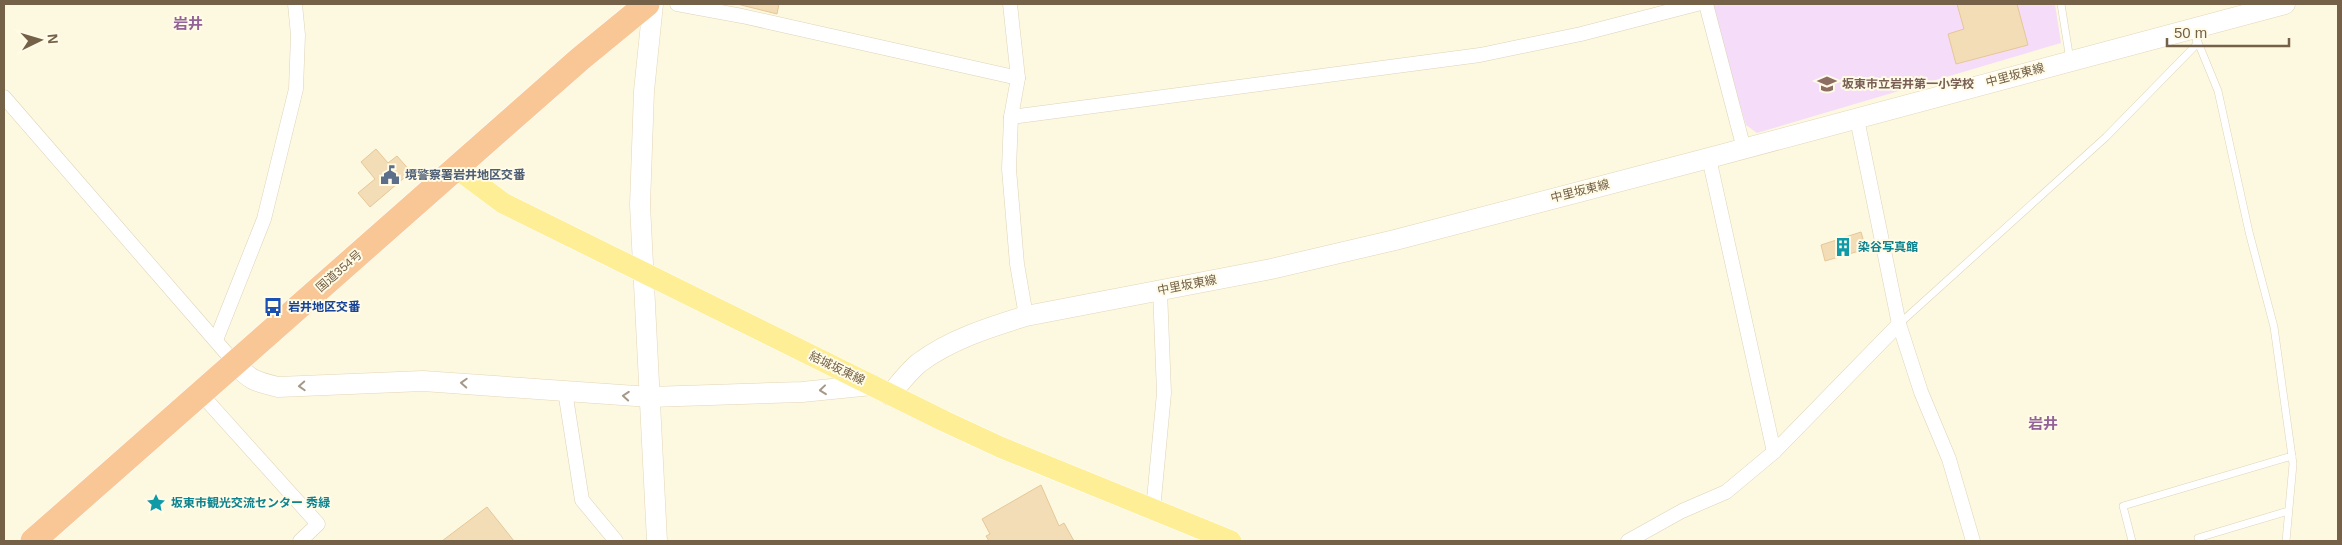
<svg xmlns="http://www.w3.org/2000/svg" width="2342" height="545" font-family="Helvetica,'Noto Sans JP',sans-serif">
  <rect width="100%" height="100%" fill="#fdf8e0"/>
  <!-- education -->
  <polygon fill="#f5ddf9" points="1709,4 2055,4 2061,43 1757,133 1746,125"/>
  <!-- building -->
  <g fill="#f3ddb7" stroke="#e6c797">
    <polygon points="737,4 779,4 777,14"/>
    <polygon points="1957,4 2017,4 2028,45 1956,64 1948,34 1964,29"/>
    <polygon points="376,149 388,163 397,156 411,172 370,207 358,193 375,179 361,162"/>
    <polygon points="1861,232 1866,249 1825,261 1821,245"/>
    <polygon points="1041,485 1059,526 1064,523 1074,541 989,541 986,536 990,534 982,519"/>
    <polygon points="487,507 514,541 442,541"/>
  </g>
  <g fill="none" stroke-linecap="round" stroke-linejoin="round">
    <!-- lane casing -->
    <g stroke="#ded3b9" stroke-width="8">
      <g id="lane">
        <polyline points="2061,4 2070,60"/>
        <polyline points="2195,35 2218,91 2249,232 2274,327 2293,464 2286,541"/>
        <polyline points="1899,324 2106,137 2197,44 2196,38"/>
        <polyline points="2198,538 2288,511"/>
        <polyline points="2132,541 2123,506 2292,456"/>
      </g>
    </g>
    <!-- street casing -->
    <g stroke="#ded3b9" stroke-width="15">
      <g id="street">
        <polyline points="677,4 742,16 1018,78"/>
        <polyline points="1010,4 1018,78 1011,117 1009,169 1017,264 1026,316"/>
        <polyline points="1706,4 1744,149"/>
        <polyline points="4,97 234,362"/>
        <polyline points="1011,117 1480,55 1581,34 1697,4"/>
        <polyline points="1857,119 1899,324 1921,392 1949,459 1973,541"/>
        <polyline points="1709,158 1774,452"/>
        <polyline points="216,340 264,219 296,89 298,35 295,4"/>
        <polyline points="565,391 582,500 616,541"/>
        <polyline points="201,394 318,524 300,541"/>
        <polyline points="1153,510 1164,393 1160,290"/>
        <polyline points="1628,541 1682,511 1726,492 1774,452 1899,324"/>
      </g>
    </g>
    <!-- secondary casing -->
    <g stroke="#e3d6b7" stroke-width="21">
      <g id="secondary">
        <polyline points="653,4 644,91 640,205 657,541"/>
        <path d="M234,362C249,380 256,382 278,387L423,381L650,397L802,392L872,385"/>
        <path d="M890,395C899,384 908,372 919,363C949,340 990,327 1026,316L1271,269L1395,240L1709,158L2285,4"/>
      </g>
    </g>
    <!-- primary casing -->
    <g stroke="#fff" stroke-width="22">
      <polyline id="primary" points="456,168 503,203 944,421 1000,447 1231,541"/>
    </g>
    <!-- highway casing -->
    <g stroke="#fff" stroke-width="26">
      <polyline id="highway" points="33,541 580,59 647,4"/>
    </g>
    <!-- lane -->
    <use href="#lane" stroke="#fff" stroke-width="7"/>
    <!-- street -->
    <use href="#street" stroke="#fff" stroke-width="14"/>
    <!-- secondary -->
    <use href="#secondary" stroke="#fff" stroke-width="20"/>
    <!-- primary -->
    <use href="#primary" stroke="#feef96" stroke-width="21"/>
    <!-- highway -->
    <use href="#highway" stroke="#f9c695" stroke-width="25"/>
  </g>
  <!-- one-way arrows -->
  <defs><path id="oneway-chevron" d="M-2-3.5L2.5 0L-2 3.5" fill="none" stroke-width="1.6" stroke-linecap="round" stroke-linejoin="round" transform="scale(1.25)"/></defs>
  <g stroke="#a59887">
    <use href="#oneway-chevron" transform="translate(464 383) rotate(-177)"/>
    <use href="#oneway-chevron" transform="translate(302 386) rotate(177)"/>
    <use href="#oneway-chevron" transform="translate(823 390) rotate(174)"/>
    <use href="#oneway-chevron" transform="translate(626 396) rotate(-176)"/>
  </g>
  <!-- icons -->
  <defs>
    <g id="school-bare" transform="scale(1.5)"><path d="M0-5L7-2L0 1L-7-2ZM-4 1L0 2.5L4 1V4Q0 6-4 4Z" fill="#8d6e63" stroke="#fffbe7" stroke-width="2.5" paint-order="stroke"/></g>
    <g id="civic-bare" transform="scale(1.5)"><path d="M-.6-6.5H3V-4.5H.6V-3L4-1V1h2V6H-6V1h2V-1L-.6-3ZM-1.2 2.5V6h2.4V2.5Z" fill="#5c6f8a" stroke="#fffbe7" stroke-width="2.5" paint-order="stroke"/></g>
    <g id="building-bare" transform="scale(1.5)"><path d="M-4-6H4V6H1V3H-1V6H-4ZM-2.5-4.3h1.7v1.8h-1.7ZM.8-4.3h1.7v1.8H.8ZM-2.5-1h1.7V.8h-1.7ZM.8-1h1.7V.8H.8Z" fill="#0f9aa8" stroke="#fffbe7" stroke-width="2.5" paint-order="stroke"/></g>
    <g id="bus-bare" transform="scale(1.5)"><path d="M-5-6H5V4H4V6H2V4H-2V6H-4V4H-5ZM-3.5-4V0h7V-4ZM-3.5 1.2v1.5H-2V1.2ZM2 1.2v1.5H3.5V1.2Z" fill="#1a4fb4" stroke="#fffbe7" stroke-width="2.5" paint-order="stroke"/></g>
    <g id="sight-bare" transform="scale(1.5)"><path d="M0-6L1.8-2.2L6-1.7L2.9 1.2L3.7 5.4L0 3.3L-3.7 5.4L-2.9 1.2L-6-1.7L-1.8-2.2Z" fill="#0f9aa8" stroke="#fffbe7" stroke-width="2.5" paint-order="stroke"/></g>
  </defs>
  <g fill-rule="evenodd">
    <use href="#school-bare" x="1827" y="84"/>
    <use href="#civic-bare" x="390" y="175"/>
    <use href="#building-bare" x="1843" y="247"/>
    <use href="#bus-bare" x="273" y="307"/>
    <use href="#sight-bare" x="156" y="503"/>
  </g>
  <g text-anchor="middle" stroke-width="4" stroke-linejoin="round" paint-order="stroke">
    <!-- street labels -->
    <g font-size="12" fill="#746147" stroke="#fffbe7">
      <text transform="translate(2015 75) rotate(-15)" y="4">中里坂東線</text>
      <text transform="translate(1580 191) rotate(-14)" y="4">中里坂東線</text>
      <text transform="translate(339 271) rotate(-41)" y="4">国道354号</text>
      <text transform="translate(1187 285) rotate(-11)" y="4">中里坂東線</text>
      <text transform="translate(837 368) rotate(26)" y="4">結城坂東線</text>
    </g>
    <!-- education labels -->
    <g font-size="12" font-weight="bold" fill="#785e54" stroke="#fffbe7" text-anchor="start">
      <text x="1842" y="88">坂東市立岩井第一小学校</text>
    </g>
    <!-- service labels -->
    <g font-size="12" font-weight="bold" fill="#4e5e75" stroke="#fffbe7" text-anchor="start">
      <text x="405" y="179">境警察署岩井地区交番</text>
    </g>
    <!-- culture labels -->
    <g font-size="12" font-weight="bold" fill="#0d838f" stroke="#fffbe7" text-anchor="start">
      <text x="1858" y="251">染谷写真館</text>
      <text x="171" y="507">坂東市観光交流センター 秀緑</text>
    </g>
    <!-- transit labels -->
    <g font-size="12" font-weight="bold" fill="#164399" stroke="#fffbe7" text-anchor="start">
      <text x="288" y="311">岩井地区交番</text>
    </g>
    <!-- quarter labels -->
    <g font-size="15" font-weight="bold" fill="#926298" stroke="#fffbe7">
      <text x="188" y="29">岩井</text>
      <text x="2043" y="429">岩井</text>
    </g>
  </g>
  <!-- border -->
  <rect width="2342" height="545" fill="none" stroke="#746147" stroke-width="10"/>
  <!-- north arrow -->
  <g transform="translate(40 40) rotate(85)" stroke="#fffbe7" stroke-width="4" paint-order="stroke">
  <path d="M0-4L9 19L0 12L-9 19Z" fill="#746147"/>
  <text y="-8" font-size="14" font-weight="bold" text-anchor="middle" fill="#746147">N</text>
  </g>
  <!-- scale -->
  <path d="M2167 38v8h122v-8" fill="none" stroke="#746147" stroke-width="2.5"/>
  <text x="2174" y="38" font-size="15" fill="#746147" stroke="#fffbe7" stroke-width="4" paint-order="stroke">50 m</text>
</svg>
